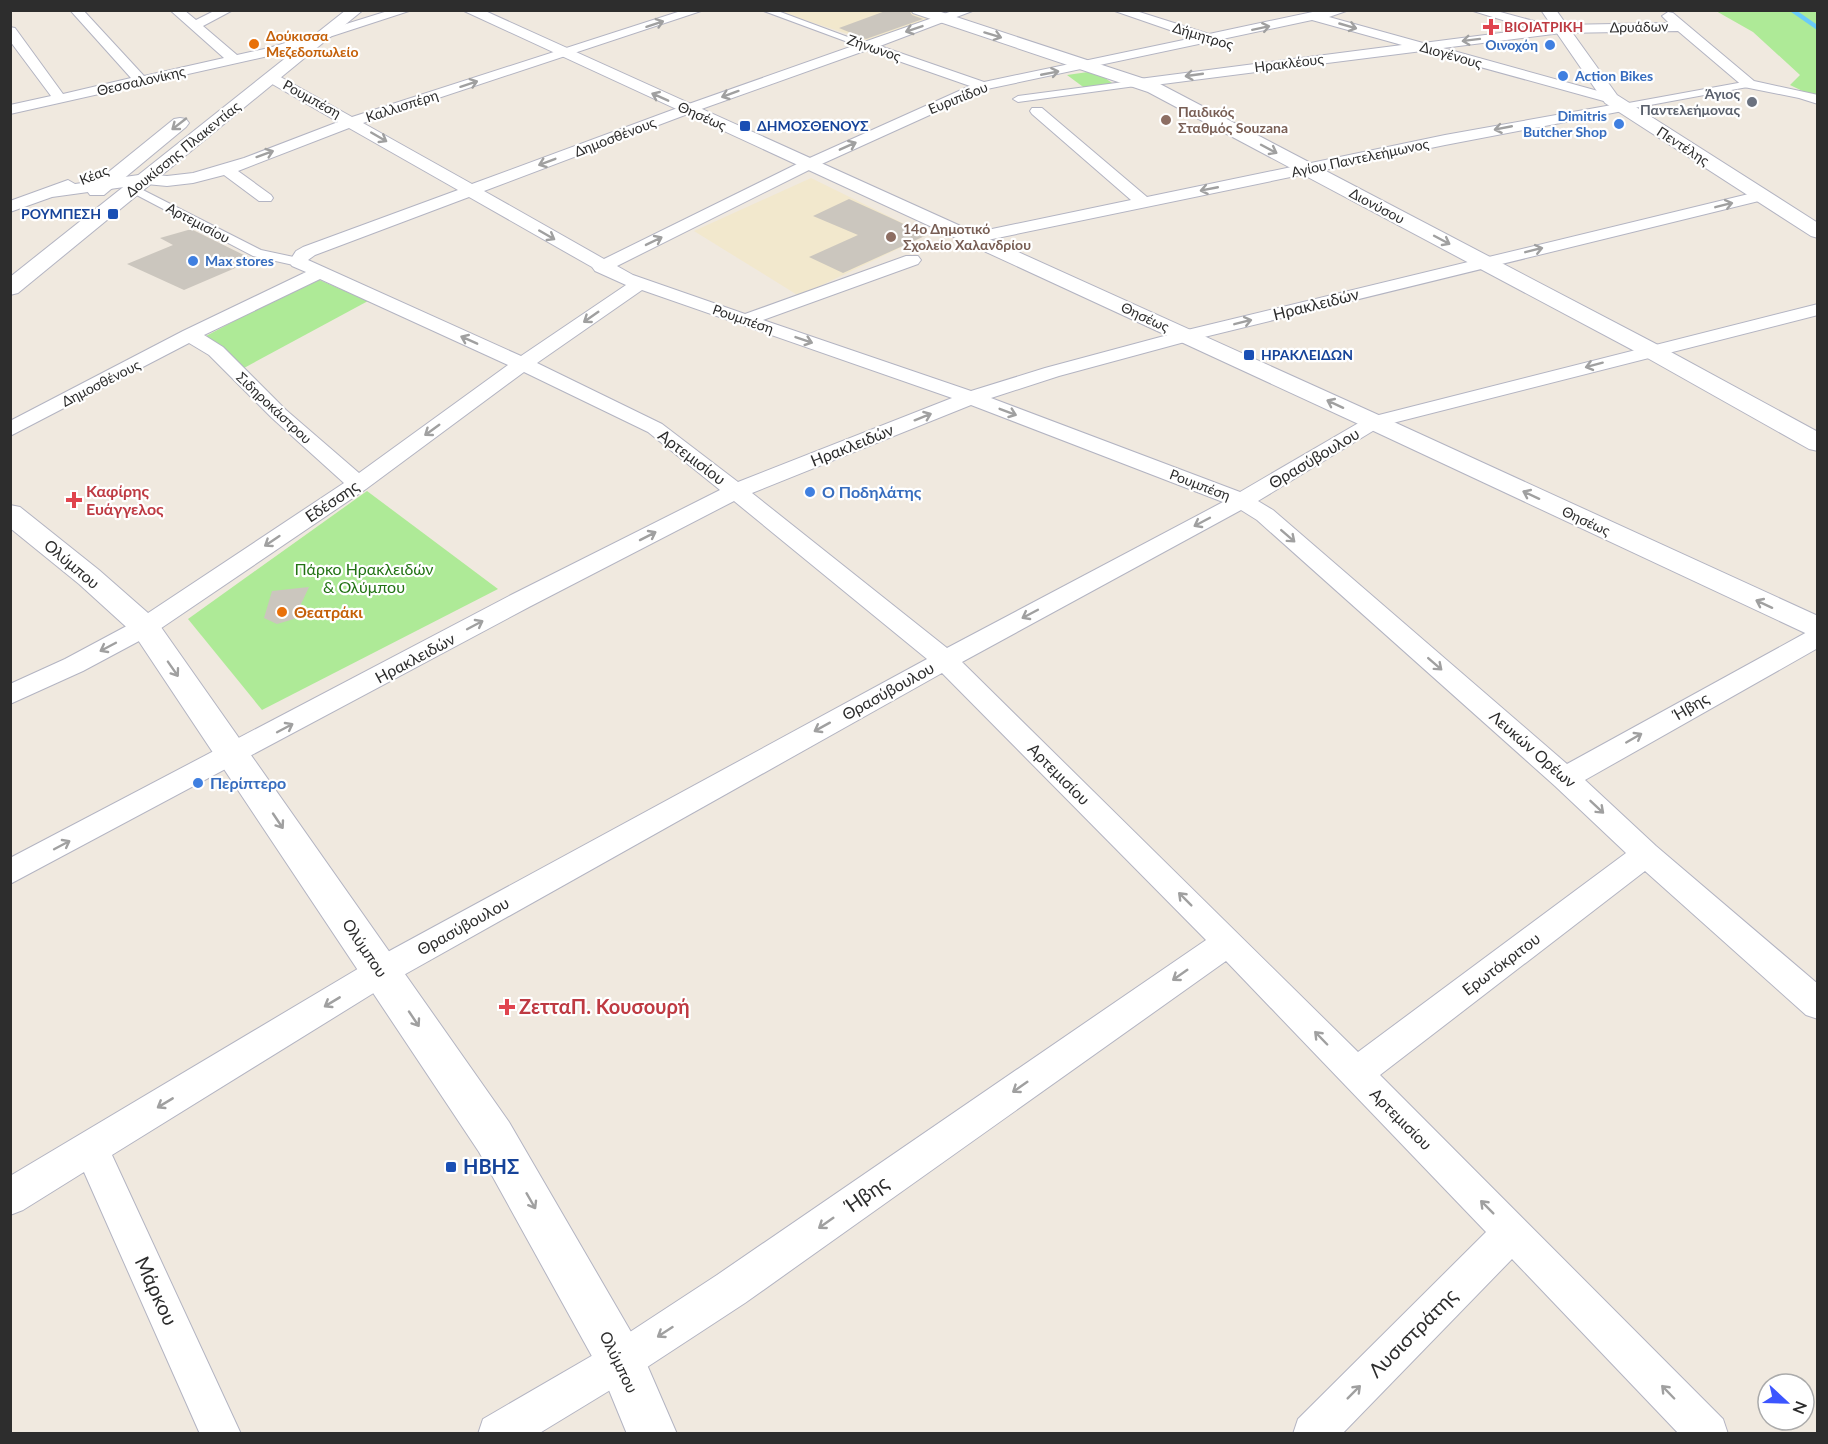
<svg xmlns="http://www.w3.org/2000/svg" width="1828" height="1444" font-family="Lato,sans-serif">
  <rect width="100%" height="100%" fill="#f0e9df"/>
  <!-- education -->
  <g fill="#f2e8cd">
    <polygon points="906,10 931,19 870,41 776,11"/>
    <polygon points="811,178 927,235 799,296 694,231"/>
  </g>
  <!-- green -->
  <g fill="#aeea97">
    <polygon points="1716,11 1817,11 1817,98 1790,85 1800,75 1753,32"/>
    <polygon points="1095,71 1115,85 1086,89 1067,75"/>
    <polygon points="315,278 368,301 244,368 206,336"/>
    <polygon points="367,491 498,589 262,710 188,619"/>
  </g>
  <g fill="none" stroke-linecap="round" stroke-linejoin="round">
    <!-- stream -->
    <polyline stroke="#6acbf9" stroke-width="4.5" points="1792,10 1818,28"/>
  </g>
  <!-- building -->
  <g fill="#cbc6be">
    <polygon points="888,10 909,10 912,15 923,19 866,39 839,28"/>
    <polygon points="849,199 893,219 927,235 843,273 809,257 858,235 813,216"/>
    <polygon points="188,230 193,230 254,260 184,290 127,264 173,245 160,238"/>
    <polygon points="309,587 294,619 277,624 264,618 272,591"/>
  </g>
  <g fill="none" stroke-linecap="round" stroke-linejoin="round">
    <!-- pedestrian casing -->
    <g stroke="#b3b4c2" stroke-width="2">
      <g id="pedestrian">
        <polygon points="761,10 775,10 872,46 864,48"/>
        <polygon points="1139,80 1143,81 1143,85 1018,102 1013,99 1018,96"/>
        <polygon points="1749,81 1754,84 1753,86 1623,110 1618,107 1623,104"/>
        <polygon points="133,185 261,250 303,259 304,262 298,266 253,256 129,191 127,189"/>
      </g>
    </g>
    <!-- minor casing -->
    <g stroke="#b3b4c2" stroke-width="2">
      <g id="minor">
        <polygon points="70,10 83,10 144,76 224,58 170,10 184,10 196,20 216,10 233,10 203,26 237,55 269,48 391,10 412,10 277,54 10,114 10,105 51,96 10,41 10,27 15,28 63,94 131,78"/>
        <path d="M684,10H704L363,123L472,184L683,106L955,10H975L880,46L984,82L1193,38L1112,10H1133L1209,34L1322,10H1349L1329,17L1423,43L1532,29L1470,10H1493L1541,23V28L1561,25L1669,23L1662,16L1668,12L1673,13L1754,81L1818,95V104L1799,98L1744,87L1678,31L1561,33L1443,48L1616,96L1618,99L1616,102L1611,103L1422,51L1139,87L1132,83L1139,79L1402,45L1312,20L987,89L815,167L617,266L633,275L745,314L906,256H918L921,260L918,264L763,320L971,391L1045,368L1179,332L1761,191L1767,193L1769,196L1767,199L1192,340L1059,376L991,398L1240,492L1367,418L1818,304V315L1381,426L1258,501L1273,510L1567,764L1809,631L1818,628V648L1585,780L1656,846L1818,984V1019L1806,1015L1645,871L1380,1075L1723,1419L1728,1434H1679L1512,1259L1342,1434H1293L1298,1419L1486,1232L1226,961L745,1303L635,1375L538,1434H478L483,1419L607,1347L717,1275L1206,940L942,673L393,981L112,1155L241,1434H200L84,1172L23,1210L10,1215V1176L371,961L927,659L734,501L529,607L10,884V858L511,595L720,490L648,432L524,372L366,489L154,633L83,671L10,704V684L65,659L136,621L344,483L272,418L209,355L189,343L10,436V421L183,331L306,272L292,266L289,262L296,251L303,247L458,190L349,128L238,171L271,195L273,198L271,201H259L224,175L193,183L167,186L146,184L52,197L10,212V201L68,180L75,184L146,174L167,176L193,173L244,158L338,122L267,81L265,78L267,75H277L352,117ZM867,50L970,86L803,161L604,259L484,191L693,112ZM469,197L592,267L595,271L626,285L521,356L308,260L315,255ZM320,279L508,365L359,473L286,410L223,347L204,335ZM642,290L952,398L738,482L662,424L537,363ZM971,405L1223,502L947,648L752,493ZM1241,510L1257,520L1555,786L1626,853L1358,1052L962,662Z"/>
        <polygon points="1623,103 1628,104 1630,107 1628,110 1445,145 973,243 967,242 964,238 967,234 973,233 1131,200 1032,114 1030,111 1032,108 1042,108 1147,197 1445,135"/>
      </g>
    </g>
    <!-- tertiary casing -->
    <g stroke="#b3b4c2" stroke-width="2">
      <g id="tertiary">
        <polygon points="462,10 483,10 1383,417 1818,616 1818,639 1365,427"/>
        <polygon points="911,10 935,10 1160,84 1658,345 1818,432 1818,451 1809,449 1642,355 1148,92 913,13"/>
        <polygon points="10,505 20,507 99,570 156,620 509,1122 638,1344 677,1434 627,1434 604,1378 479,1152 134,634 79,584 10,528"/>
      </g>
    </g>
    <!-- secondary casing -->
    <g stroke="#b3b4c2" stroke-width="2">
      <g id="secondary">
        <polygon points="346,10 363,10 18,293 10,295 10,277"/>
        <polygon points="1541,10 1556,10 1617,95 1818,223 1818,238 1811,236 1605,103"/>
        <polygon points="180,118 186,119 189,123 186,127 104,195 90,195 87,191 90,187 174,119"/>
      </g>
    </g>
    <!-- pedestrian -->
    <use href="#pedestrian" fill="#fff" fill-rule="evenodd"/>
    <!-- minor -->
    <use href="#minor" fill="#fff" fill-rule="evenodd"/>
    <!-- tertiary -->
    <use href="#tertiary" fill="#fff" fill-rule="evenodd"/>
    <!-- secondary -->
    <use href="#secondary" fill="#fff" fill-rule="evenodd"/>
  </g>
  <!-- one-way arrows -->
  <defs><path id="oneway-shaft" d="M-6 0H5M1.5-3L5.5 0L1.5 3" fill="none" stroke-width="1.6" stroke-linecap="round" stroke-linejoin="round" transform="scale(1.5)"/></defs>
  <g stroke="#a0a0a0">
    <use href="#oneway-shaft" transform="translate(655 24) rotate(-18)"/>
    <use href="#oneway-shaft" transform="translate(1348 26) rotate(16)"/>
    <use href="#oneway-shaft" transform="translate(1261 28) rotate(-12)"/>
    <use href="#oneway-shaft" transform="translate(914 29) rotate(161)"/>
    <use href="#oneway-shaft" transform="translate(993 35) rotate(17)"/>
    <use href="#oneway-shaft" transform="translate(1471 40) rotate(173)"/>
    <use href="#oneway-shaft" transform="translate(1050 73) rotate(-11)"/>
    <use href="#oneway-shaft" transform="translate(1194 75) rotate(172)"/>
    <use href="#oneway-shaft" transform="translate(469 84) rotate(-18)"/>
    <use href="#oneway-shaft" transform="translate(730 94) rotate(160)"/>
    <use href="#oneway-shaft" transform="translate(660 97) rotate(-156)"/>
    <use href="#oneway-shaft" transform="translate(179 124) rotate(142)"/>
    <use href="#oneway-shaft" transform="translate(1503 128) rotate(169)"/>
    <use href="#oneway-shaft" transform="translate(379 137) rotate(30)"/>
    <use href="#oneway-shaft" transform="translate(848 146) rotate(-24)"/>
    <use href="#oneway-shaft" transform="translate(1269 149) rotate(28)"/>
    <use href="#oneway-shaft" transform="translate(265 154) rotate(-20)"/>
    <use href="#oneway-shaft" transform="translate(547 162) rotate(159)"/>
    <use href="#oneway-shaft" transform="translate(1209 189) rotate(169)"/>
    <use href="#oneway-shaft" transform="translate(1724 205) rotate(-14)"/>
    <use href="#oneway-shaft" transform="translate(547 235) rotate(30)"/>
    <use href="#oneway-shaft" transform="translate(1442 240) rotate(28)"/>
    <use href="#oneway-shaft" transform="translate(654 241) rotate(-26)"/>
    <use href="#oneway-shaft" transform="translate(1534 250) rotate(-14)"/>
    <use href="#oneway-shaft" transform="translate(591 317) rotate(145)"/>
    <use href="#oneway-shaft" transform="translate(1243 322) rotate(-14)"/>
    <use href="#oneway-shaft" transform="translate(469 340) rotate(-156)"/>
    <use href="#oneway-shaft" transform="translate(804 340) rotate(19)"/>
    <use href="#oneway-shaft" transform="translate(1594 365) rotate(165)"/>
    <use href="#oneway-shaft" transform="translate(1335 404) rotate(-155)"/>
    <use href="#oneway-shaft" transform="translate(1008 412) rotate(21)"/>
    <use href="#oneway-shaft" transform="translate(923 417) rotate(-22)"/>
    <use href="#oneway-shaft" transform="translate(432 430) rotate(144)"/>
    <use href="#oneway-shaft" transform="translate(1531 495) rotate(-155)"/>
    <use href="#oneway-shaft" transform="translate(1202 522) rotate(152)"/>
    <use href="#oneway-shaft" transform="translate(648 536) rotate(-27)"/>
    <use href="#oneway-shaft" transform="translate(1288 536) rotate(41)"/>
    <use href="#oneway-shaft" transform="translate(272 541) rotate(146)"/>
    <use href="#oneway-shaft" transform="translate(1764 604) rotate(-155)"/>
    <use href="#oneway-shaft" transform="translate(1030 614) rotate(152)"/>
    <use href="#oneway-shaft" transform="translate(475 625) rotate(-28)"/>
    <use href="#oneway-shaft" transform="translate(108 647) rotate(152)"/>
    <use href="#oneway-shaft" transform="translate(1435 664) rotate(41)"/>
    <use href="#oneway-shaft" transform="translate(173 669) rotate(55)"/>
    <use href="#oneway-shaft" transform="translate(822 727) rotate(151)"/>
    <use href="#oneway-shaft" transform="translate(285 728) rotate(-28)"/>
    <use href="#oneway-shaft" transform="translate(1634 738) rotate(-30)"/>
    <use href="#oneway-shaft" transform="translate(1597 807) rotate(43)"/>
    <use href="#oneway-shaft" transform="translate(278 821) rotate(56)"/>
    <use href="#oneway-shaft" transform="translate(62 845) rotate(-28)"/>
    <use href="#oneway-shaft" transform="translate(1185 899) rotate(-135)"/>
    <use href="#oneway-shaft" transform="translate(1180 975) rotate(145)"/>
    <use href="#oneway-shaft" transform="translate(332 1002) rotate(149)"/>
    <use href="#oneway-shaft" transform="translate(414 1019) rotate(56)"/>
    <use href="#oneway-shaft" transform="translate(1321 1038) rotate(-134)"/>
    <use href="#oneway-shaft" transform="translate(1020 1087) rotate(145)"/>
    <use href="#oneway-shaft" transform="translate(165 1103) rotate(149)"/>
    <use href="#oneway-shaft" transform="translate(531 1201) rotate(60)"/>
    <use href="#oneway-shaft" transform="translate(1487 1207) rotate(-135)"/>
    <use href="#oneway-shaft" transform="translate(826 1223) rotate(145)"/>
    <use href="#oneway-shaft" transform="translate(665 1332) rotate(147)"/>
    <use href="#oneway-shaft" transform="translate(1354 1392) rotate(-45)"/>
    <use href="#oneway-shaft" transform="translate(1668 1392) rotate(-134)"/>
  </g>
  <!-- markers -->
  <g fill="#e0444e" stroke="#fff" stroke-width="2">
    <path d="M1488 18h6v6h6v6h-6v6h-6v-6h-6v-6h6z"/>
    <path d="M71 491h6v6h6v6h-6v6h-6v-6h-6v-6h6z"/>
    <path d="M504 998h6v6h6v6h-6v6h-6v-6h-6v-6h6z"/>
  </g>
  <g fill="#e8710a" stroke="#fff" stroke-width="2">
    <circle cx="254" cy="44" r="6"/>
    <circle cx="282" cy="612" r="6"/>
  </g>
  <g fill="#3f7fe0" stroke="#fff" stroke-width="2">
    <circle cx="1550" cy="45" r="6"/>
    <circle cx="1563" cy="76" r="6"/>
    <circle cx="1619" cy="124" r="6"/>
    <circle cx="193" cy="261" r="6"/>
    <circle cx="810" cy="492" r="6"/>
    <circle cx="198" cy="783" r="6"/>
  </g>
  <circle fill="#6b7280" stroke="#fff" stroke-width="2" cx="1752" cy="102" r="6"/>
  <g fill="#8d6e63" stroke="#fff" stroke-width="2">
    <circle cx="1166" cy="120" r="6"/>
    <circle cx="891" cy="237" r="6"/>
  </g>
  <g fill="#1a4fb4" stroke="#fff" stroke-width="2">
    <rect x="739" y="120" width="12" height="12" rx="3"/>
    <rect x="107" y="208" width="12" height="12" rx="3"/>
    <rect x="1243" y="349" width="12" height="12" rx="3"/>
    <rect x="445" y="1161" width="12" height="12" rx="3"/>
  </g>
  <g text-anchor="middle" stroke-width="4.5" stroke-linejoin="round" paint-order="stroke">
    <!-- far-health labels -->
    <g font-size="14" font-weight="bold" fill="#be3a42" stroke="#fff" text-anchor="start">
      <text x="1504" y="32">ΒΙΟΙΑΤΡΙΚΗ</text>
    </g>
    <!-- far-street labels -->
    <g font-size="14" fill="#2d2d2d" stroke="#fff">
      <text transform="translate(1639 27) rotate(-1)" y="5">Δρυάδων</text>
      <text transform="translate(1203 36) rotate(17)" y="5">Δήμητρος</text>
      <text transform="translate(874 48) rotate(19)" y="5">Ζήνωνος</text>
      <text transform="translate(1451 55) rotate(16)" y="5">Διογένους</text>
      <text transform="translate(1289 63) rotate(-7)" y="5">Ηρακλέους</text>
      <text transform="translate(141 81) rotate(-13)" y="5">Θεσσαλονίκης</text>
      <text transform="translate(958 98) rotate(-22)" y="5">Ευριπίδου</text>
      <text transform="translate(312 99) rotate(29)" y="5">Ρουμπέση</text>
      <text transform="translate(402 106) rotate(-18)" y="5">Καλλισπέρη</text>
      <text transform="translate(702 116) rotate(24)" y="5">Θησέως</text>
      <text transform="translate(615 137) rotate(-21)" y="5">Δημοσθένους</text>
      <text transform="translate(1683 146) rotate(33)" y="5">Πεντέλης</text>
      <text transform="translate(183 149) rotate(-39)" y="5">Δουκίσσης Πλακεντίας</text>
      <text transform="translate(1360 158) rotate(-12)" y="5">Αγίου Παντελεήμωνος</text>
      <text transform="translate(94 175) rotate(-22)" y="5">Κέας</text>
      <text transform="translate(1377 206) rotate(28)" y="5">Διονύσου</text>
      <text transform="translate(198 223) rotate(28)" y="5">Αρτεμισίου</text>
      <text transform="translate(1145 317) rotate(25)" y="5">Θησέως</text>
      <text transform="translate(743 319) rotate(19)" y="5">Ρουμπέση</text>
      <text transform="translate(101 383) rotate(-27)" y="5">Δημοσθένους</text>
      <text transform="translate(274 408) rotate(43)" y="5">Σιδηροκάστρου</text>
      <text transform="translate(1200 485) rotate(21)" y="5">Ρουμπέση</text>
      <text transform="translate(1586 521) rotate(25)" y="5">Θησέως</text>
    </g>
    <!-- far-food labels -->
    <g font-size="14" font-weight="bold" fill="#c56008" stroke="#fff" text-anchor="start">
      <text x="266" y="41">Δούκισσα<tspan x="266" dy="16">Μεζεδοπωλείο</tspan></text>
    </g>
    <!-- far-shop labels -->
    <g font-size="14" font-weight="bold" fill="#366cbe" stroke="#fff" text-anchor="end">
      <text x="1538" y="50">Οινοχόη</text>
      <text x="1575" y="81" text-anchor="start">Action Bikes</text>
      <text x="1607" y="121">Dimitris<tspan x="1607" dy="16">Butcher Shop</tspan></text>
      <text x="205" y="266" text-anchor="start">Max stores</text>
    </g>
    <!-- far-worship labels -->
    <g font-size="14" font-weight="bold" fill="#5b616d" stroke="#fff" text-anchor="end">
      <text x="1740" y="99">Άγιος<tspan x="1740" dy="16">Παντελεήμονας</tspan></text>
    </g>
    <!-- far-education labels -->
    <g font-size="14" font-weight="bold" fill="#785e54" stroke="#fff" text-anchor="start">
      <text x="1178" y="117">Παιδικός<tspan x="1178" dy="16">Σταθμός Souzana</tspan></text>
      <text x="903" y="234">14ο Δημοτικό<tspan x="903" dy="16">Σχολείο Χαλανδρίου</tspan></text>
    </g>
    <!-- far-transit labels -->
    <g font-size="14" font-weight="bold" fill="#164399" stroke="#fff" text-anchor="start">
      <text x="757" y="131">ΔΗΜΟΣΘΕΝΟΥΣ</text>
      <text x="101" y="219" text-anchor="end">ΡΟΥΜΠΕΣΗ</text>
      <text x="1261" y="360">ΗΡΑΚΛΕΙΔΩΝ</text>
    </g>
    <!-- street labels -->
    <g font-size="16" fill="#2d2d2d" stroke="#fff">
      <text transform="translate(1316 304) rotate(-14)" y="6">Ηρακλειδών</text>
      <text transform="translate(852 445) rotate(-22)" y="6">Ηρακλειδών</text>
      <text transform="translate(692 457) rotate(37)" y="6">Αρτεμισίου</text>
      <text transform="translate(1314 458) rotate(-31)" y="6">Θρασύβουλου</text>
      <text transform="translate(332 501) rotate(-34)" y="6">Εδέσσης</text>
      <text transform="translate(72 564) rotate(40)" y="6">Ολύμπου</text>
      <text transform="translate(415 658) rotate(-28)" y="6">Ηρακλειδών</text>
      <text transform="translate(888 691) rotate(-29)" y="6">Θρασύβουλου</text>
      <text transform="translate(1691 706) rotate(-30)" y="6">Ήβης</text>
      <text transform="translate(1533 749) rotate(41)" y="6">Λευκών Ορέων</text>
      <text transform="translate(1059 774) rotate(45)" y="6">Αρτεμισίου</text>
      <text transform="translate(463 926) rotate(-29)" y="6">Θρασύβουλου</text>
      <text transform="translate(365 948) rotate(56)" y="6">Ολύμπου</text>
      <text transform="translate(1501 964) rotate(-37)" y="6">Ερωτόκριτου</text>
      <text transform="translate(1401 1119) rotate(45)" y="6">Αρτεμισίου</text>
      <text transform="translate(619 1362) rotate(64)" y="6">Ολύμπου</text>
    </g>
    <!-- health labels -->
    <g font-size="16" font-weight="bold" fill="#be3a42" stroke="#fff" text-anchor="start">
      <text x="86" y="497">Καφίρης<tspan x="86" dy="18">Ευάγγελος</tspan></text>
    </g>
    <!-- shop labels -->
    <g font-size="16" font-weight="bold" fill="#366cbe" stroke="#fff" text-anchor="start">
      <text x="822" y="498">Ο Ποδηλάτης</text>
      <text x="210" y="789">Περίπτερο</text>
    </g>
    <!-- park labels -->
    <g font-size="16" fill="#227314" stroke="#fff">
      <text x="364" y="575">Πάρκο Ηρακλειδών<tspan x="364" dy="18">&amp; Ολύμπου</tspan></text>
    </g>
    <!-- food labels -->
    <g font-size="16" font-weight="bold" fill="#c56008" stroke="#fff" text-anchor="start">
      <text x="294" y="618">Θεατράκι</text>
    </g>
    <!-- near-health labels -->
    <g font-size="20" font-weight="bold" fill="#be3a42" stroke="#fff" text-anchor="start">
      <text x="519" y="1014">ΖετταΠ. Κουσουρή</text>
    </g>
    <!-- near-transit labels -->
    <g font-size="20" font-weight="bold" fill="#164399" stroke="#fff" text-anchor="start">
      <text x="463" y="1174">ΗΒΗΣ</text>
    </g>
    <!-- near-street labels -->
    <g font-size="20" fill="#2d2d2d" stroke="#fff">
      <text transform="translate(867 1194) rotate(-35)" y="7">Ήβης</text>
      <text transform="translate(156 1291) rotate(65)" y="7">Μάρκου</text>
      <text transform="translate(1413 1333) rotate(-45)" y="7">Λυσιστράτης</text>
    </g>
  </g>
  <!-- border -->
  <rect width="1828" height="1444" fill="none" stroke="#2d2d2d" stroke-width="24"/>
  <!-- north arrow -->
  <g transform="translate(1786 1402) rotate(112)"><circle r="28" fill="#ffffff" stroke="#ababab" stroke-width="1.5"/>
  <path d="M0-4.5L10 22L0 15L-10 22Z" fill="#3c55ff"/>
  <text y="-9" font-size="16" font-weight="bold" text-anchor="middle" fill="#2d2d2d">N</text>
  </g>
</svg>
